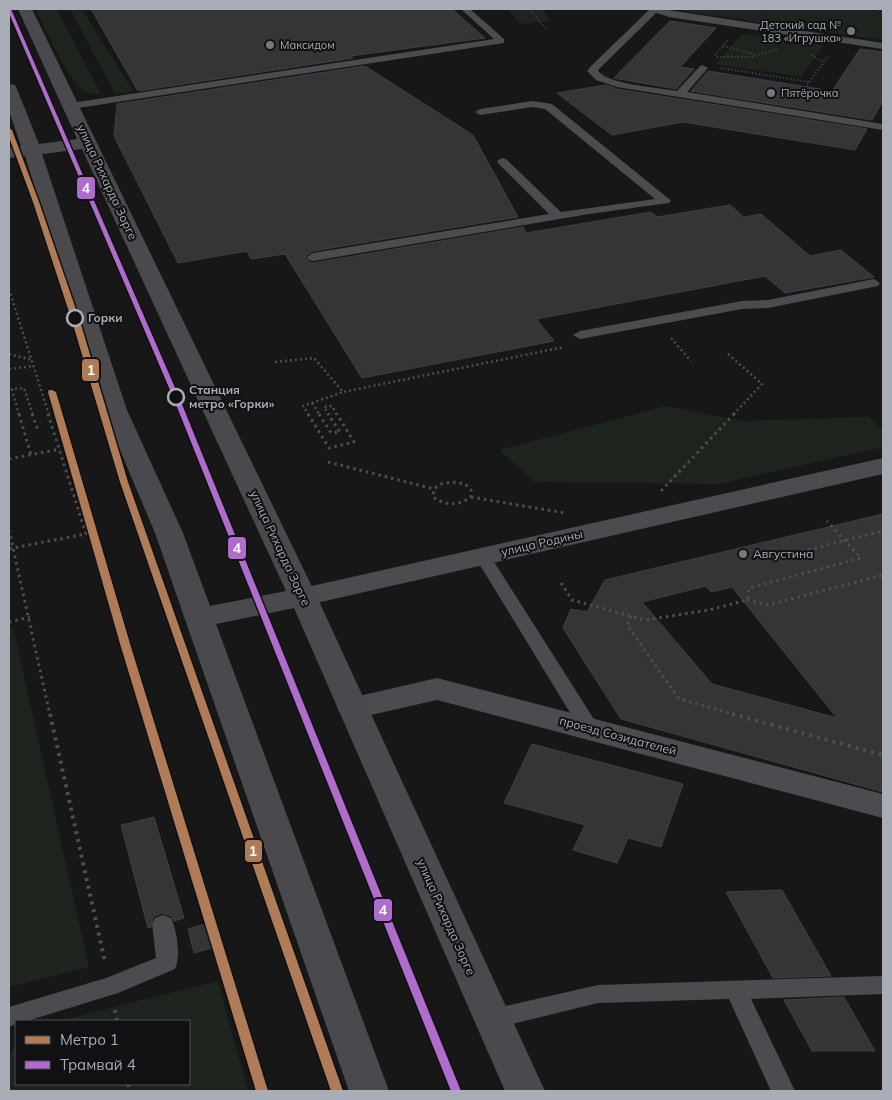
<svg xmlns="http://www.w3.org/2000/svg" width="892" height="1100" font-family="Mulish,sans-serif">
  <rect width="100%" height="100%" fill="#171717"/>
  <!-- built -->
  <polygon fill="#212123" points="670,9 870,9 883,15 883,40"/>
  <!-- green -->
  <g fill="#1d241e">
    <path d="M35,9H57L101,94C95,94 88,94 83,90C67,78 45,28 35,9Z"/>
    <polygon points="70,9 82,9 133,91 115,94"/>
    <polygon points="507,9 543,9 549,21 520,24"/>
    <polygon points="773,9 870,9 883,15 883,40 753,22"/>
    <polygon points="742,34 824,45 801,77 716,64"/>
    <polygon points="666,406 742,421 869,417 883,431 883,447 719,484 535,482 499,450"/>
    <polygon points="13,628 89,967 9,987 9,629"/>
    <polygon points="218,981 248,1091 9,1091 9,1055 16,1044 16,1084 189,1084 189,1021 59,1021"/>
  </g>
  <!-- building -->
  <g fill="#353536" stroke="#3f4043" fill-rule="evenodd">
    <polygon points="91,9 452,9 485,38 350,56 353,58 138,91"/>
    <polygon points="670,21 716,28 680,67 694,69 676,89 614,78"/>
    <polygon points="860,49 883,52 883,101 872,120 691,91 708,71 832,91"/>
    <polygon points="365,66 473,135 518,217 313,251 305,257 309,262 313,263 523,227 526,233 651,212 657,217 730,205 744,217 761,214 810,256 841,250 874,277 785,293 765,276 536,319 554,341 362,378 285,254 251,259 247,251 178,263 114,136 117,104"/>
    <polygon points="606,85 617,89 867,129 855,150 683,122 612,135 557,93"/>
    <path d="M883,514V792L621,719L563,628L571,609L587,612L605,580ZM706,586L711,592L732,587L837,718L712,684L642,602Z"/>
    <polygon points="532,744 683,784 661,847 628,838 617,863 573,850 585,825 504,803"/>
    <polygon points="154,817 184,918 174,921 172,916 162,913 153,917 151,927 148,928 121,825"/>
    <polygon points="782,890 831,976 773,978 726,892"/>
    <polygon points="209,923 215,947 194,953 188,929"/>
    <polygon points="844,997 875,1051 812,1051 784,1000"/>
  </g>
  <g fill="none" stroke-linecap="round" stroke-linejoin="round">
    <!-- path-far3 -->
    <g stroke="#4d4e52" stroke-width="2" stroke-dasharray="1 2.5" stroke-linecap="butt">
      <polyline points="529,9 547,29"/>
      <polyline points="875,9 883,13"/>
      <polyline points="723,46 754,54"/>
      <polyline points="715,55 728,40"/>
      <polyline points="812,55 823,62"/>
      <polyline points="717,57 750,57 777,50"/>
      <polyline points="721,68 809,82"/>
      <polyline points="799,96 828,56"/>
    </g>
    <!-- path-far2 -->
    <g stroke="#4d4e52" stroke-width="2.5" stroke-dasharray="2 3" stroke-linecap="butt">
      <polyline points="9,289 49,415"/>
      <polyline points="671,338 691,361"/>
      <polyline points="9,354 32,360"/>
      <polyline points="728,354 762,384 733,415"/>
      <polyline points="275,362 314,358 343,392 564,347"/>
      <polyline points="9,369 33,366"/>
      <polyline points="312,403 320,415"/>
      <polyline points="19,415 12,389 24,388 33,415"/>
      <polyline points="309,415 303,406 343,392"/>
      <polyline points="329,415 324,407 332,406 337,415"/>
    </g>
    <!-- path-far1 -->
    <g stroke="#4d4e52" stroke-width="3" stroke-dasharray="2.5 4" stroke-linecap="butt">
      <polyline points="19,414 31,455"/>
      <polyline points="32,414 38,431"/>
      <polyline points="48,414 86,534 13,548 50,715"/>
      <polyline points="308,414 329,448 354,442 337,414"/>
      <polyline points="319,414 331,433 340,432 328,414"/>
      <polyline points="9,459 60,449"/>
      <polyline points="328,462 434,489"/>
      <path d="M453,482L465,484L471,490V497C458,506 446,506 433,497L434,489L441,484Z"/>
      <polyline points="661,491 734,414"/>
      <polyline points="471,497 565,513"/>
      <polyline points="9,530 13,548 9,549"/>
      <polyline points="783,556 883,531"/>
      <polyline points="561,583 572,600 645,620 709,610 747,600 749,588 861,558 827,521"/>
      <polyline points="747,600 768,605 883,575"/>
      <polyline points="631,616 627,625 679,699 737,715"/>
      <polyline points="9,622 30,617"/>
    </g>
    <!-- path -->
    <g stroke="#4d4e52" stroke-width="4" stroke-dasharray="3 5" stroke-linecap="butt">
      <polyline points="50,714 105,962"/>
      <polyline points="732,714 883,755"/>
      <polyline points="115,1010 117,1021"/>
      <polyline points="128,1084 129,1091"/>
    </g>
    <!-- service -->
    <g fill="#4b4c50" fill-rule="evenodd">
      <polygon points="461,9 470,9 504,39 504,43 71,109 66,106 71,103 494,39"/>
      <path d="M648,9H661L883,43V49L669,17L656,13L598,70C604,84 661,88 677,91L700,66L703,65L708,68L687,92L883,124V130L617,87L596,80L587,71L591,66L649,10Z"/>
      <polygon points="532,101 552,104 669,199 671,201 669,203 589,214 313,261 309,260 307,257 313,253 549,214 498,163 497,161 502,158 506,159 561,212 655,199 545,109 532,107 480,115 475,112 480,109"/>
      <polygon points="874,279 880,283 878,286 768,308 742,309 580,339 573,335 580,331 742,301 768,300"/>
      <polygon points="483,552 489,553 491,557 597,724 599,729 597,734 590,736 583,734 475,557 477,553"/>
      <path d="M163,915L171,918C177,930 181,957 175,969L118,993L27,1021H16V1024L9,1027V1007L106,978L156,958L152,924L155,918Z"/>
      <polygon points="883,976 883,994 751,999 795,1091 771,1091 729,999 598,1003 492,1029 484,1026 481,1019 484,1012 492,1009 598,985"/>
    </g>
    <!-- minor -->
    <polygon fill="#4b4c50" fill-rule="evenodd" points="437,678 883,794 883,818 437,700 353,719 342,716 337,708 342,700"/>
    <!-- tertiary -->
    <polygon fill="#4b4c50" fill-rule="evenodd" points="883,458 883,474 303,606 293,603 289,597 293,591 303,588"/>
    <!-- secondary -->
    <path fill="#4a4a4e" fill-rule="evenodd" d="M18,9H32L317,597L545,1091H505L294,608L216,624L389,1091H349L155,533L103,410L25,156L9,158V148L21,146L9,111V84L15,85L17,89L39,144L77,139ZM82,149L286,591L210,606L183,533L127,410L42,154Z"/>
    <!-- tram-1 casing -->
    <g stroke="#111113" stroke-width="3">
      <polygon id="tram-1" points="9,9 11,9 179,397 461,1091 451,1091 173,397 9,13"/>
    </g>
    <!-- tram-1 -->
    <use href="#tram-1" fill="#b06ccc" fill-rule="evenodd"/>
    <!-- metro-1 casing -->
    <g stroke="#111113" stroke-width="3">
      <g id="metro-1">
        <polygon points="9,128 12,130 39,202 80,321 128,482 343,1091 331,1091 120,482 72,321 33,202 9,137"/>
        <polygon points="49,390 52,390 56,392 131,647 268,1091 256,1091 121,647 48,392"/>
      </g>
    </g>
    <!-- metro-1 -->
    <use href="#metro-1" fill="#b07c57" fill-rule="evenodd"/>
  </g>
  <!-- markers -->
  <g fill="#757880" stroke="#111113" stroke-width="2">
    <circle cx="851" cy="31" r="5"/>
    <circle cx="270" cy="45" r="5"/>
    <circle cx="771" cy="93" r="5"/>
    <circle cx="743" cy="554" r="5"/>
  </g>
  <g fill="#111113" stroke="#a8adb8" stroke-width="2.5">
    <circle cx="75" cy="318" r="8"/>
    <circle cx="176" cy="397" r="8"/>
  </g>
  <g text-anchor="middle" stroke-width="4" stroke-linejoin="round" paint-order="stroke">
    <!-- far-poi labels -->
    <g font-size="11" fill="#a8adb8" stroke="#111113" text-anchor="start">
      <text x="841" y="29" text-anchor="end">Детский сад №<tspan x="841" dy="13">183 «Игрушка»</tspan></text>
      <text x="280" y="49">Максидом</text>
      <text x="781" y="97">Пятёрочка</text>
    </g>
    <!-- street labels -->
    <g font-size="12" fill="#a8adb8" stroke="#111113">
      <text transform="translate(107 182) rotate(65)" y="4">улица Рихарда Зорге</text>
      <text transform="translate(542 543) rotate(-13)" y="4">улица Родины</text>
      <text transform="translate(280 548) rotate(65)" y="4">улица Рихарда Зорге</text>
      <text transform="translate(618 736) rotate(15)" y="4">проезд Созидателей</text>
      <text transform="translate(446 917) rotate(66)" y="4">улица Рихарда Зорге</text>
    </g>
    <!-- stop labels -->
    <g font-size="12" font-weight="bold" fill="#a8adb8" stroke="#111113" text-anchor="start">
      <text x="88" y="322">Горки</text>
      <text x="189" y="394">Станция<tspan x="189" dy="14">метро «Горки»</tspan></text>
    </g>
    <!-- poi labels -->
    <g font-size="12" fill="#a8adb8" stroke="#111113" text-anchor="start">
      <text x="753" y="558">Августина</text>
    </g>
  </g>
  <g stroke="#111113" stroke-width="2">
    <rect x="76" y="176" width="20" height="24" rx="5" fill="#b06ccc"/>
    <rect x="81" y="358" width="19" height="24" rx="5" fill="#b07c57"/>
    <rect x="227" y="536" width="20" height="24" rx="5" fill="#b06ccc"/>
    <rect x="244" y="839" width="19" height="24" rx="5" fill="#b07c57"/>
    <rect x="373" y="898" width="20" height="24" rx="5" fill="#b06ccc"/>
  </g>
  <g font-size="14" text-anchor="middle" font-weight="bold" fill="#fff">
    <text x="86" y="193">4</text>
    <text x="91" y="375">1</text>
    <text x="237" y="553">4</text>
    <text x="253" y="856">1</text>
    <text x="383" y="915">4</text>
  </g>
  <!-- border -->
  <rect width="892" height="1100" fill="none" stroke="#a8adb8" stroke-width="20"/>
  <!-- legend -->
  <rect x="15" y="1020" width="175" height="65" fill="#111113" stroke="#4d4f55"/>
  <rect x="25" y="1036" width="25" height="8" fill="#b07c57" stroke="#4d4f55"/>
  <text x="60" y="1045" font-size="15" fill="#a8adb8">Метро 1</text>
  <rect x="25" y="1061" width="25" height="8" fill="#b06ccc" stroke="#4d4f55"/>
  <text x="60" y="1070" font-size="15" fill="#a8adb8">Трамвай 4</text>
</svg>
